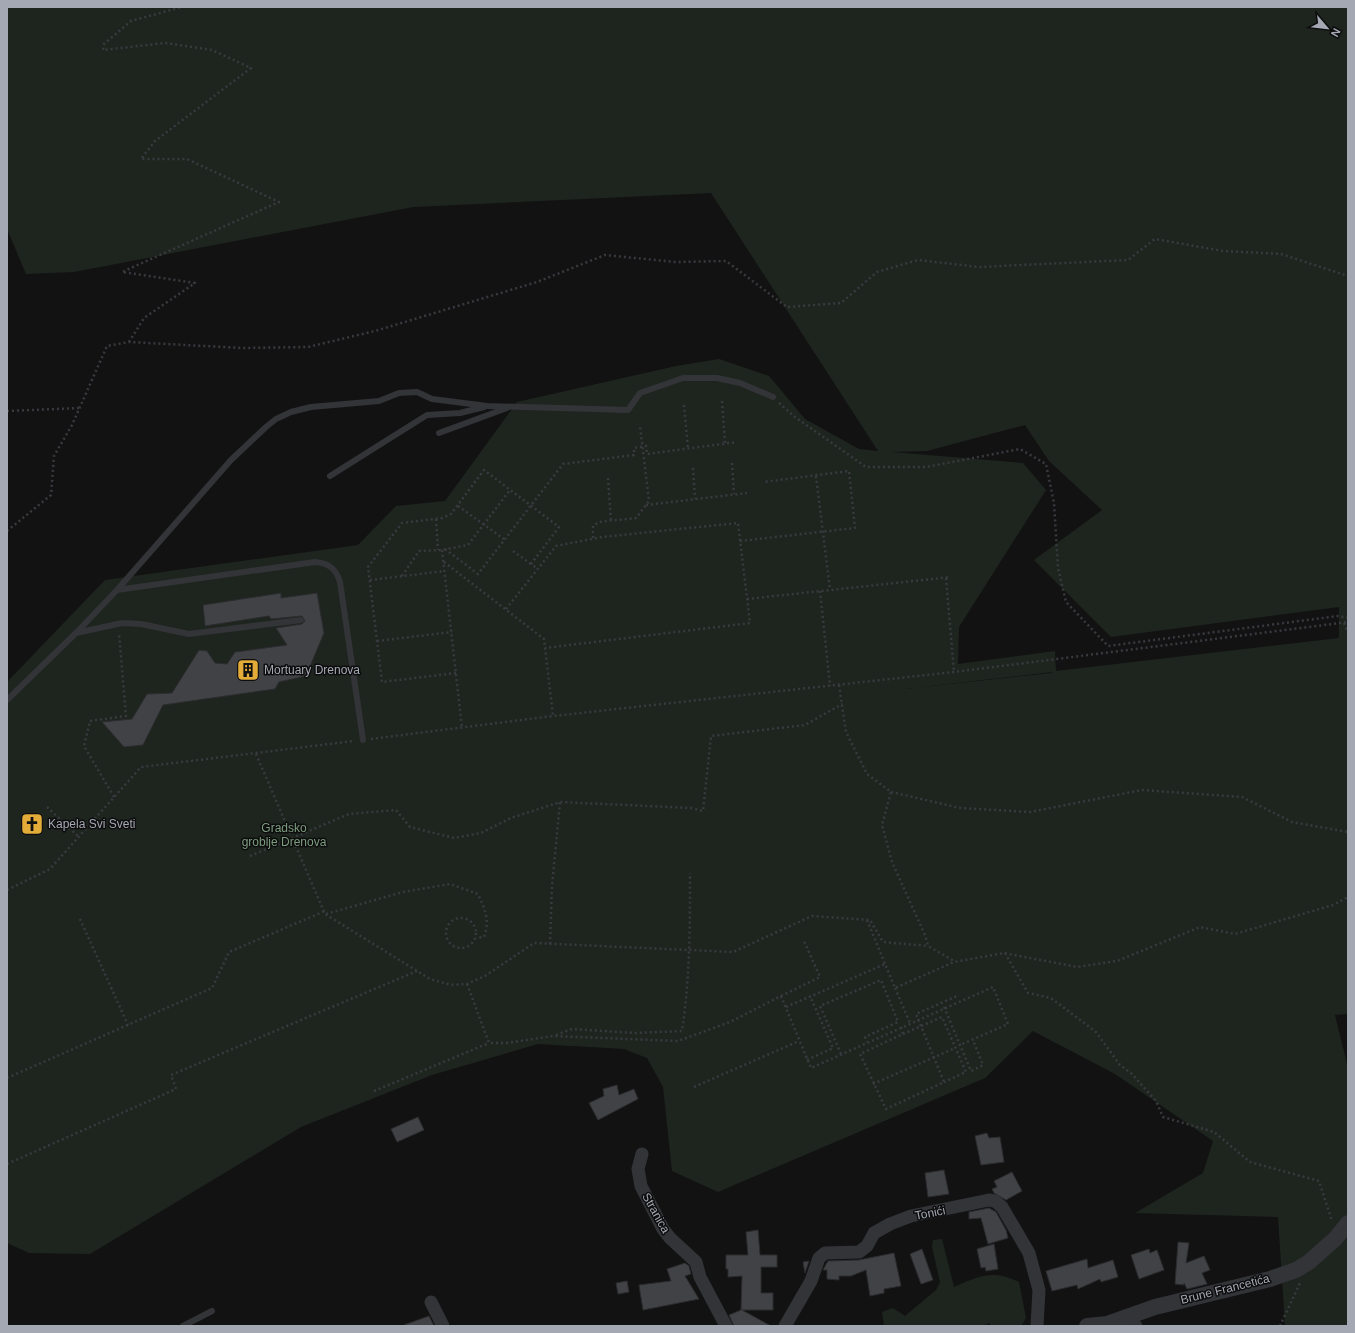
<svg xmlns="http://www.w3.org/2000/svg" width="1355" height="1333" font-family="Arial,sans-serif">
  <rect width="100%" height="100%" fill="#121213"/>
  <!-- green -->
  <g fill="#1e251f" fill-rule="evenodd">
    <path d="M7,7H1348V1014L1335,1015L1348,1068V1326H1285L1278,1217L1135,1213L1203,1173L1213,1141L1115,1074L1033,1031L985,1078L718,1192L672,1171L663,1087L647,1058L624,1049L538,1044L432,1075L301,1127L90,1254L29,1253L7,1243V682L105,580L358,545L396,506L445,501L517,402L676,366L719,359L769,376L805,419L859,449L878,451L711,193L413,207L74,272L26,274L7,229ZM1025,425L1049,461L1102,510L1034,560L1111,637L1339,607V638L1056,671L1055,651L958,664L959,627L1046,490L1023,463L892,452L927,451ZM1053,672L1051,673L905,689Z"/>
    <path d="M942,1239L954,1287C979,1276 993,1269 1019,1282L1026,1318L1021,1326H990V1323L982,1326H884L882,1312L893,1308L905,1316L936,1290L940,1282L932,1247L933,1240Z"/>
  </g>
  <!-- building -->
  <g fill="#414246" stroke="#2c2c2f">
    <polygon points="281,593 281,598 317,593 324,633 306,676 279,682 275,689 163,705 143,745 124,747 102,722 132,719 147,694 172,693 199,650 207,651 215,663 227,664 235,652 287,645 276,628 302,624 305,621 302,616 271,619 269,616 205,626 203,605"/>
    <polygon points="33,814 41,822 30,835 24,834 22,827"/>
    <polygon points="617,1085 619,1095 634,1089 638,1099 598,1120 589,1103 604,1096 603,1089"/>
    <polygon points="418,1117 424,1130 397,1142 391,1129"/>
    <polygon points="987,1133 989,1138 1000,1137 1004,1162 981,1165 975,1136"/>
    <polygon points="944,1170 949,1194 928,1197 925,1173"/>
    <polygon points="1012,1172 1022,1191 1006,1200 994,1193 992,1189 997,1187 994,1181"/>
    <polygon points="989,1208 996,1212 1006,1230 1008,1238 988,1244 981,1218 969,1219 969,1212"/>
    <polygon points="758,1230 760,1255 777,1255 777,1267 761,1267 761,1293 773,1293 773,1310 742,1310 771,1326 734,1326 729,1315 741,1310 742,1276 728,1277 728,1269 726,1269 726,1255 748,1255 746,1232"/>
    <polygon points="1178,1242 1189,1243 1186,1263 1204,1256 1210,1270 1202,1273 1207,1284 1187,1289 1184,1283 1184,1285 1175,1284"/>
    <polygon points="994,1244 998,1269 986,1271 985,1267 981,1268 977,1249"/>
    <polygon points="922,1249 933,1280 921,1284 910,1254"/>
    <polygon points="1149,1249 1150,1253 1157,1250 1164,1270 1139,1279 1131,1255"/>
    <polygon points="894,1253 901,1286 884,1289 884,1293 870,1296 866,1270 851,1276 839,1276 839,1280 827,1279 827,1270 823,1270 828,1261 859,1260"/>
    <polygon points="1087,1259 1088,1268 1113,1260 1118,1277 1101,1282 1100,1279 1078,1289 1077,1285 1052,1291 1046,1271"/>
    <polygon points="809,1261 805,1273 803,1262"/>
    <polygon points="685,1263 689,1266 691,1274 685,1276 699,1299 643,1310 639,1285 671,1281 667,1269"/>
    <polygon points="627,1281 629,1292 618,1294 616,1283"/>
    <polygon points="429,1316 434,1326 404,1326 404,1325"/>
  </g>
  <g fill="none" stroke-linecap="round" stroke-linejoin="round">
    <!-- path -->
    <g stroke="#393a3f" stroke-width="2.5" stroke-dasharray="2 3" stroke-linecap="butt">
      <polyline points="129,342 144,318 195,283 122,272 279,202 187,159 141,159 155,141 251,68 212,50 165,43 103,50 104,44 131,21 182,7"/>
      <polyline points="722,401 725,443"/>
      <polyline points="779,403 795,417 866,467 926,467 1020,449 1046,464 1054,503 1058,568 1066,602 1108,646 1338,616 1348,618"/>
      <polyline points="684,405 688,449"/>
      <polyline points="7,411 79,408"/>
      <polyline points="732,463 734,494"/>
      <polyline points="693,468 695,499"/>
      <polyline points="816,476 830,590"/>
      <polyline points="608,478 611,521"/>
      <polyline points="646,505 747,493"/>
      <polyline points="458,506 504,539"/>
      <polyline points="436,519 438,550"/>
      <polyline points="7,531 51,495 54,456 72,425 107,346 129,342 242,348 308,347 375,331 537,282 605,255 675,262 726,261 787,307 841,303 877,272 918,260 979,267 1128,260 1155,239 1223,251 1281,254 1348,276"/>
      <polyline points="593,538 593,526 599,522 636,518 649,501 640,426"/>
      <polyline points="740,541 855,528 849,471 764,482"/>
      <polyline points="445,549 478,574 563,464 634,455 634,448 646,446 647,454 737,442"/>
      <polyline points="442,550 462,728"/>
      <polyline points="513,551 531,564"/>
      <polyline points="444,562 544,639 553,716"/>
      <polyline points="402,576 419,551 442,550 468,545 510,490"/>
      <polyline points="946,578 954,672"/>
      <polyline points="370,580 445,571"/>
      <polyline points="820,591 830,686"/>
      <polyline points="747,599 951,577"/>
      <polyline points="506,609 556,546 602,537 738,523 750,623 545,648"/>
      <polyline points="1344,623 1348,633"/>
      <polyline points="377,641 452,632"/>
      <polyline points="456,673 382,682 368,567 402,523 442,518 451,514 484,470 559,527 531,564 538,569"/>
      <polyline points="839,685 846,732 867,774 891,792 882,825 892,862 925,935 928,946 954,961"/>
      <polyline points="371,739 553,716 954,672 1348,622"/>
      <polyline points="256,754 325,914 430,979 451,985 467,984 485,976 534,943 733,952 812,916 870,920 883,942 928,946"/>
      <polyline points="891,792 960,808 1030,812 1142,790 1242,797 1292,822 1348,832"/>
      <polyline points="114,797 84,746 90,721 126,716 119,633"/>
      <polyline points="47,807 79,837"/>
      <polyline points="250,856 349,814 396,810 410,827 454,838 481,833 511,818 560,802 691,808 703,811 711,736 805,725 842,704"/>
      <polyline points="7,890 50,869 141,767 354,741"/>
      <path d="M326,914L403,892L450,884L478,894C485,909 490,921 484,937L476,938"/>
      <circle cx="461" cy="933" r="15"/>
      <polyline points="80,919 128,1025"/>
      <polyline points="867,920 885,964"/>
      <polyline points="550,944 552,886 560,802"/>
      <polyline points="1005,953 1028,993 1051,998 1096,1032 1120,1065 1132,1074 1156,1101 1163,1117 1214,1132 1250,1162 1319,1181 1332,1221"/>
      <polyline points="467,984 489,1043 507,1043 553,1036 678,1041 730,1022 781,996 811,1068 993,987 1008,1024 960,1045"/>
      <polyline points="895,988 910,1023"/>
      <polyline points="781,996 820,977 804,941"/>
      <polyline points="786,1007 885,964 895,988 954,962 1004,953 1077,967 1117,961 1200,927 1235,934 1333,905 1348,897"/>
      <polyline points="944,1007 971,1071 983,1065 973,1040"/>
      <polyline points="901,1027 903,1034 860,1054 886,1109 944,1082 916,1014 959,995"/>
      <polyline points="903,1034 942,1017 966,1072 944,1082"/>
      <path d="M556,1035L572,1029L635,1033L682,1031C690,978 690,926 690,873"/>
      <polyline points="841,1054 820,1006 881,980 898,1022 865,1037 867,1042"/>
      <polyline points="807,1060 833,1048 810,996"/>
      <polyline points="7,1078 212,988 229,952 325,911"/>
      <polyline points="873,1084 955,1048"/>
      <polyline points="694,1087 799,1041"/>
      <polyline points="374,1091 489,1043"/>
      <polyline points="7,1164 176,1089 171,1075 417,971"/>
      <polyline points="1280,1326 1300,1283"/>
    </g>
    <!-- service -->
    <g stroke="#333438" stroke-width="6">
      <polyline points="439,433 507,408"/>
      <polyline points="330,476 427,415 460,413 484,407"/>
      <path d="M117,590L315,562C329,563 336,569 340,582L363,740"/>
      <polyline points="76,633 117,590 231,460 266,427 276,419 291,412 311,407 379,401 399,393 417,392 432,399 487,406 628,410 640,393 683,378 717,378 740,383 773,397"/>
      <polyline points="7,700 76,633 122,623 141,624 189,634 301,620"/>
      <polyline points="183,1326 212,1311"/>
    </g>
    <!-- minor -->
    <g stroke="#333438" stroke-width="13">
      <polyline points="642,1154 638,1169 641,1186 663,1229 670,1238 696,1262 700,1277 726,1326"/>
      <polyline points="431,1302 443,1326"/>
      <polyline points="1126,1318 1136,1326"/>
      <polyline points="785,1326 811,1281 819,1258 825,1253 859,1252 867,1246 874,1233 890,1224 911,1216 989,1200 995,1201 1002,1207 1029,1253 1039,1290 1037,1326"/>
    </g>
    <!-- tertiary -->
    <polyline stroke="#333438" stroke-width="16" points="1087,1326 1107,1324 1155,1307 1270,1279 1296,1270 1309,1262 1335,1239 1348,1223"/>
  </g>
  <!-- icons -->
  <defs>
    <g id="building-square" transform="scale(1.15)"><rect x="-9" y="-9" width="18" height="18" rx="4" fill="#e3ac39" stroke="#0d0d0e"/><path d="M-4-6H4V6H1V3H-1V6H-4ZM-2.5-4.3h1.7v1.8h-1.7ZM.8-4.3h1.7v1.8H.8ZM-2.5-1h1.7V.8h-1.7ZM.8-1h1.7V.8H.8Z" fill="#111"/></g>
    <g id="church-square" transform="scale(1.15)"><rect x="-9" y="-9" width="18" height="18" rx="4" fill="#e3ac39" stroke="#0d0d0e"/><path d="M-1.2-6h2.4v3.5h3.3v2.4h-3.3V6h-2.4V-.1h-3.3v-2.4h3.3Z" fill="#111"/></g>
  </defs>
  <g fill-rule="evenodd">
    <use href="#building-square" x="248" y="670"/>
    <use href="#church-square" x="32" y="824"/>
  </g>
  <g text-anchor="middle" stroke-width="3" stroke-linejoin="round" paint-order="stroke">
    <!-- poi labels -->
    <g font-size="12" fill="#a4a8b3" stroke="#0d0d0e" text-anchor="start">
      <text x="264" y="674">Mortuary Drenova</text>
      <text x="48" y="828">Kapela Svi Sveti</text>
    </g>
    <!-- park labels -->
    <g font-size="12" fill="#7c9c7e" stroke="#0d0d0e">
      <text x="284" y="832">Gradsko<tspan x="284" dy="14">groblje Drenova</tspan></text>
    </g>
    <!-- street labels -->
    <g font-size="12" fill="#a4a8b3" stroke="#0d0d0e">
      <text transform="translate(656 1213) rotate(61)" y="4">Stranica</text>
      <text transform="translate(930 1213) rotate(-11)" y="4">Tonići</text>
      <text transform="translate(1225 1289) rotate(-14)" y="4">Brune Francetića</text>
    </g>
  </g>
  <!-- border -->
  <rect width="1355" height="1333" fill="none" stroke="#a4a8b3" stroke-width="16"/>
  <!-- north arrow -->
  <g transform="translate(1327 28) rotate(118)" stroke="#0d0d0e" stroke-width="3" paint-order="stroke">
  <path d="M0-3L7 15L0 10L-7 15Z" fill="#a4a8b3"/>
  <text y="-6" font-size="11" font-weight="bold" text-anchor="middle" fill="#a4a8b3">N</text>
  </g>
</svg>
